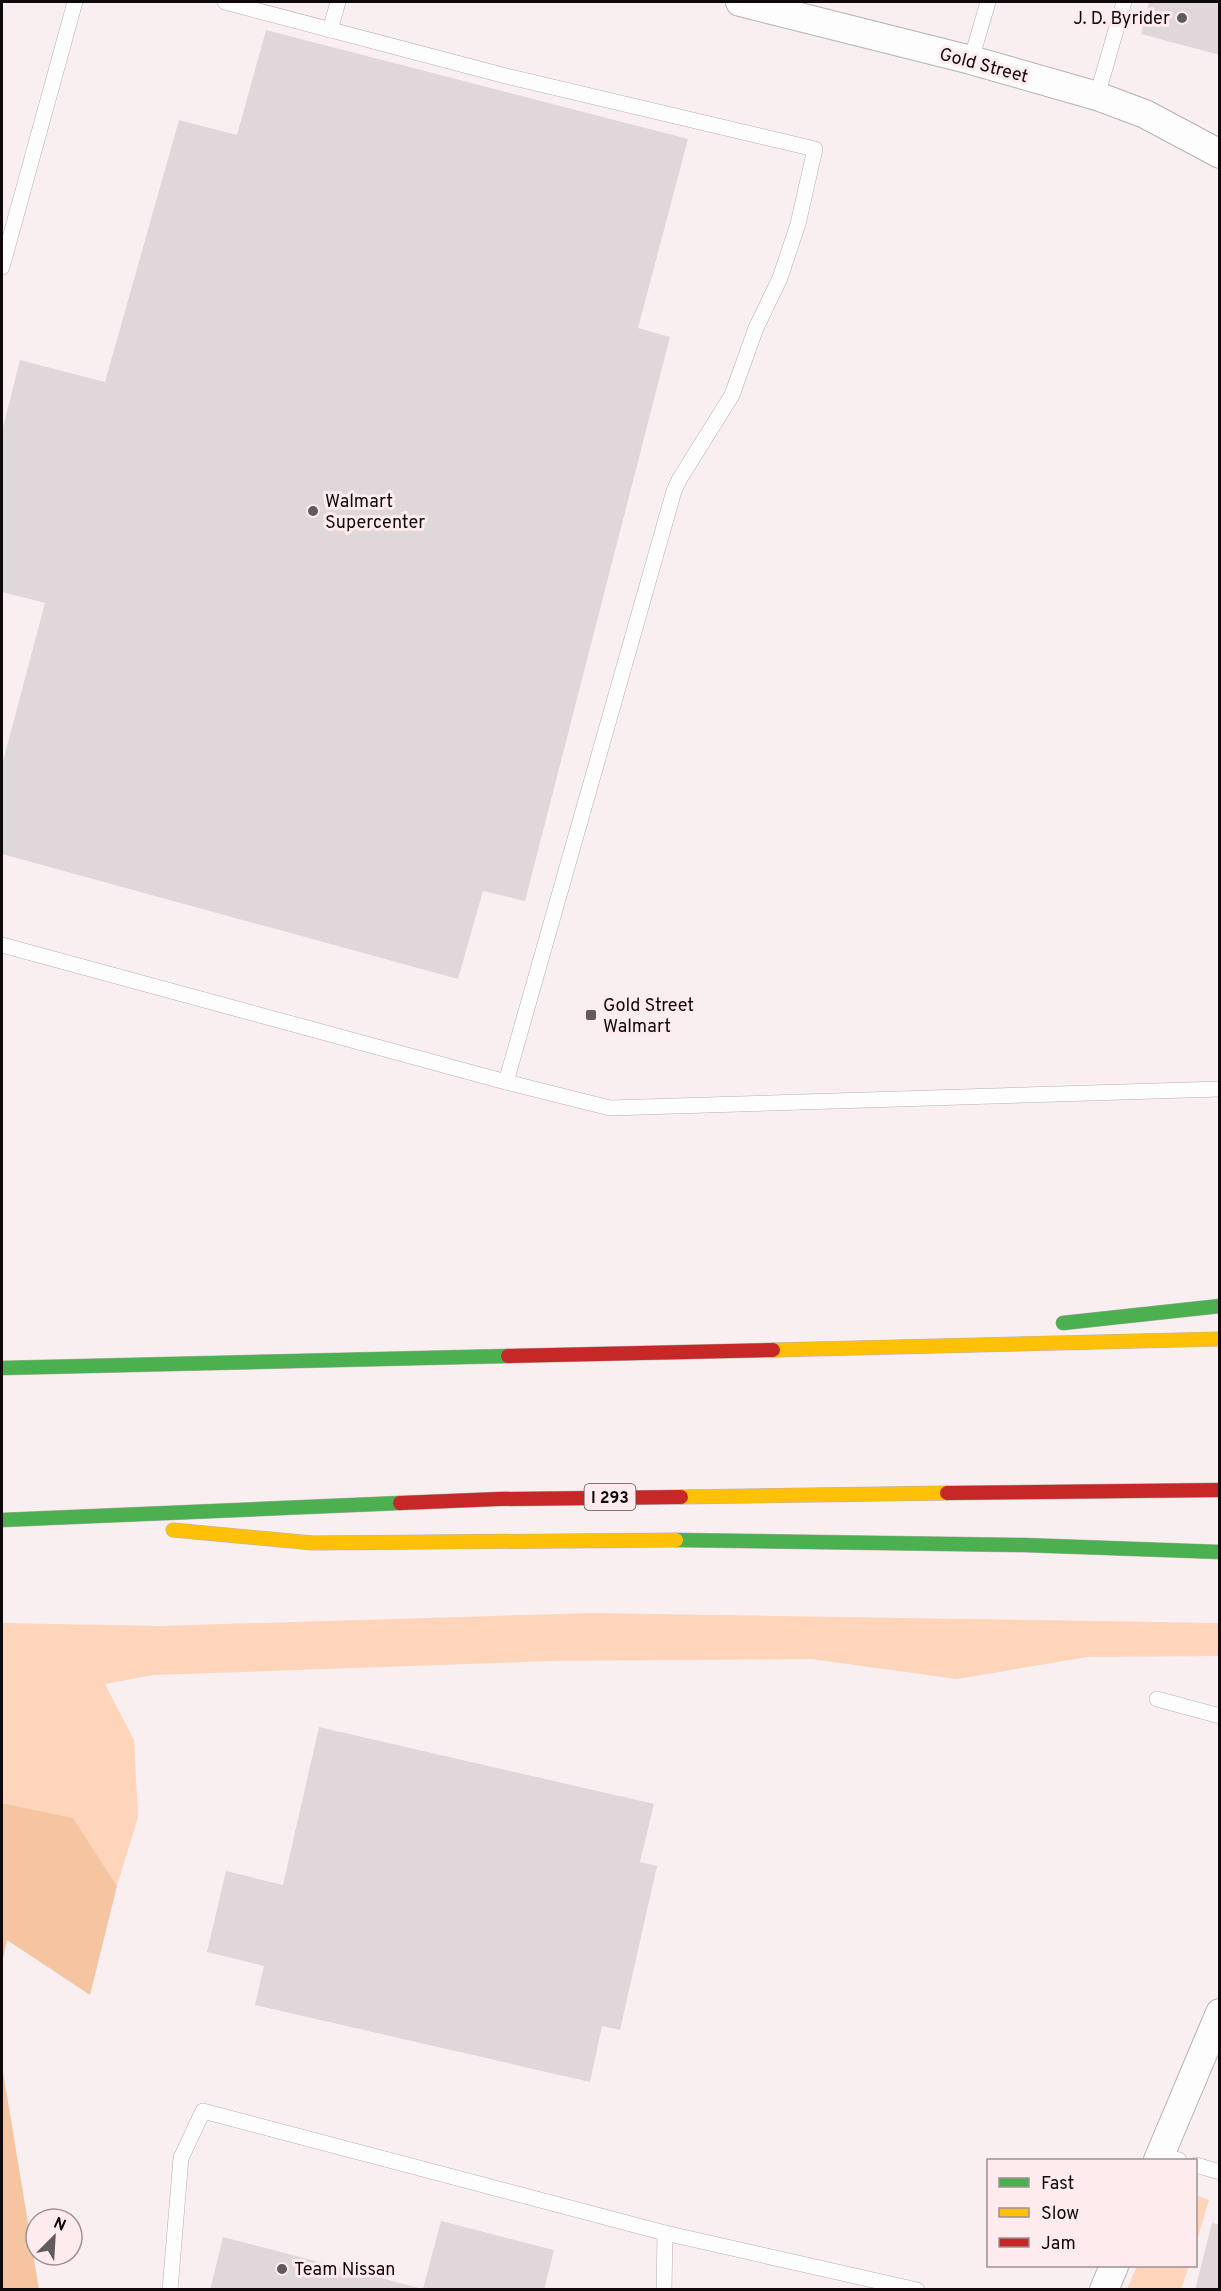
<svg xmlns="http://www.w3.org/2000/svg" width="1221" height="2291" font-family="Overpass,sans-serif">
  <rect width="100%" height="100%" fill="#f9eff1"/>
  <!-- green -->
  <g fill="#fcd5bb">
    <polygon points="593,1613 1219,1623 1219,1656 1087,1657 957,1679 811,1659 553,1661 153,1675 105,1684 134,1740 138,1817 117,1886 73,1818 2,1803 2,1623 160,1626"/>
    <polygon points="1196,2195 1209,2200 1196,2243"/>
    <polygon points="1137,2266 1189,2266 1181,2289 1127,2289"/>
  </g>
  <!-- forest -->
  <g fill="#f5c5a1">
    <polygon points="2,1803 73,1818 117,1886 90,1995 7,1940 2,1964"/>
    <polygon points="2,2066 39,2289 2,2289"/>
  </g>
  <!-- building -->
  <g fill="#dfd7da">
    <polygon points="1149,2 1220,2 1220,55 1141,34"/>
    <polygon points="266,30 688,139 638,328 670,337 525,901 483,891 458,979 2,854 2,765 45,603 2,592 2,431 20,360 105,382 179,120 237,135"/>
    <polygon points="319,1727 654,1804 640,1862 657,1866 620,2030 602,2026 590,2082 255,2005 264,1966 207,1952 226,1871 283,1885"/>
    <polygon points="441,2221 554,2250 544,2290 210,2290 223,2237 423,2289"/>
    <polygon points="1212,2223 1220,2225 1220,2290 1195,2290"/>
  </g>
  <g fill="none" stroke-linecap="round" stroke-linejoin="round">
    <!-- lane casing -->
    <g stroke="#b7afb0" stroke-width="16">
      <g id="lane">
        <polyline points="225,2 506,76 815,149 798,224 780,278 756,328 732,395 679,480 674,491 506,1082"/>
        <polyline points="330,30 338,2"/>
        <polyline points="971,60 988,2"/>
        <polyline points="1097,96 1124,2"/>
        <polyline points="2,267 75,2"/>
        <polyline points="2,945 506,1082 610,1108 1220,1089"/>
        <polyline points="1157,1699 1220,1716"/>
        <polyline points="1160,2155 1179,2160"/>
        <polyline points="1196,2165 1220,2172"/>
        <polyline points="665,2233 917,2290"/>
        <polyline points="170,2290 181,2158 203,2111 665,2233 664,2290"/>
      </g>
    </g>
    <!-- street casing -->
    <g stroke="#b7afb0" stroke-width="30">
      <g id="street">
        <polyline points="740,2 971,60 1097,96 1145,114 1220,154"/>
        <polyline points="1158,2160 1220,2013"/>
        <polyline points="1104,2290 1114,2266"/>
      </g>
    </g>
    <!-- fast casing -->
    <g stroke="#b7afb0" stroke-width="15">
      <g id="fast">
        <polyline points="1063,1323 1220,1306"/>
        <polyline points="2,1368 508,1356"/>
        <polyline points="2,1520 400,1503"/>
        <polyline points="676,1540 1024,1545 1220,1552"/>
      </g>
    </g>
    <!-- slow casing -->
    <g stroke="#b7afb0" stroke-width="15">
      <g id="slow">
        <polyline points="773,1350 1220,1339"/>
        <polyline points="681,1497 947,1493"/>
        <polyline points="173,1530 313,1543 676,1540"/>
      </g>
    </g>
    <!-- jam casing -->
    <g stroke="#b7afb0" stroke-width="15">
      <g id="jam">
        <polyline points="508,1356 773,1350"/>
        <polyline points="947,1493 1220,1490"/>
        <polyline points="400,1503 498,1499 681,1497"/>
      </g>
    </g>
    <!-- lane -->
    <use href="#lane" stroke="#fefdfd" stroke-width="15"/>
    <!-- street -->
    <use href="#street" stroke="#fefdfd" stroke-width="28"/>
    <!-- fast -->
    <use href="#fast" stroke="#4caf50" stroke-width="14"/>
    <!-- slow -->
    <use href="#slow" stroke="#ffc107" stroke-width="14"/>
    <!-- jam -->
    <use href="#jam" stroke="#c62828" stroke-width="14"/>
  </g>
  <!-- markers -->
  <g fill="#625a5c" stroke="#fdebee" stroke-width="2">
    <circle cx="1182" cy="18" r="6"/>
    <circle cx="313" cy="511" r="6"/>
    <rect x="585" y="1009" width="12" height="12" rx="3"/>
    <circle cx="282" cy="2269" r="6"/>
  </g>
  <g text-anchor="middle" stroke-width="6" stroke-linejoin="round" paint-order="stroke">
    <!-- shield labels -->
    <rect fill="#fdebee" stroke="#574d4f" stroke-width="1.5" x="584.5" y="1484" width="51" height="26" rx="4.5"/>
    <g font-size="16" font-weight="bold" fill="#10090b">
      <text x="610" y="1503">I 293</text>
    </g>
    <!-- poi labels -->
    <g font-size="18" fill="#10090b" stroke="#fdebee" text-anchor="start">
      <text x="1170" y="24" text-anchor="end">J. D. Byrider</text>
      <text x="325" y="507">Walmart<tspan x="325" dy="21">Supercenter</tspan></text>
      <text x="603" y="1011">Gold Street<tspan x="603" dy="21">Walmart</tspan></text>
      <text x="294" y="2275">Team Nissan</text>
    </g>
    <!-- street labels -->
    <g font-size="18" fill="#10090b" stroke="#fdebee">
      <text transform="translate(984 65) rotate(15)" y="6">Gold Street</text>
    </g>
  </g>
  <!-- border -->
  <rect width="1221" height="2291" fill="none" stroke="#10090b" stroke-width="6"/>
  <!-- legend -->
  <rect x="987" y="2159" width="210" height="108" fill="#fdebee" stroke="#9e9193" stroke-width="1.5"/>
  <rect x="999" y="2178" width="30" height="9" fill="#4caf50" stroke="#9e9193" stroke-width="1.5"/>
  <text x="1041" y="2189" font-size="18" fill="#10090b">Fast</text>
  <rect x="999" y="2208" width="30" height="9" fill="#ffc107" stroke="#9e9193" stroke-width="1.5"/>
  <text x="1041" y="2219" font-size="18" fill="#10090b">Slow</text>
  <rect x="999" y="2238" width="30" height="9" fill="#c62828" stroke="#9e9193" stroke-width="1.5"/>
  <text x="1041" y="2249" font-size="18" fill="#10090b">Jam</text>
  <!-- north arrow -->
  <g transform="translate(54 2237) rotate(24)"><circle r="28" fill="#fdebee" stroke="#9e9193" stroke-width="1.5"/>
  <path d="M0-4.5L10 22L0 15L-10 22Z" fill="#625a5c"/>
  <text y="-9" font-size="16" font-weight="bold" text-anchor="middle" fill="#10090b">N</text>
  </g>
</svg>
